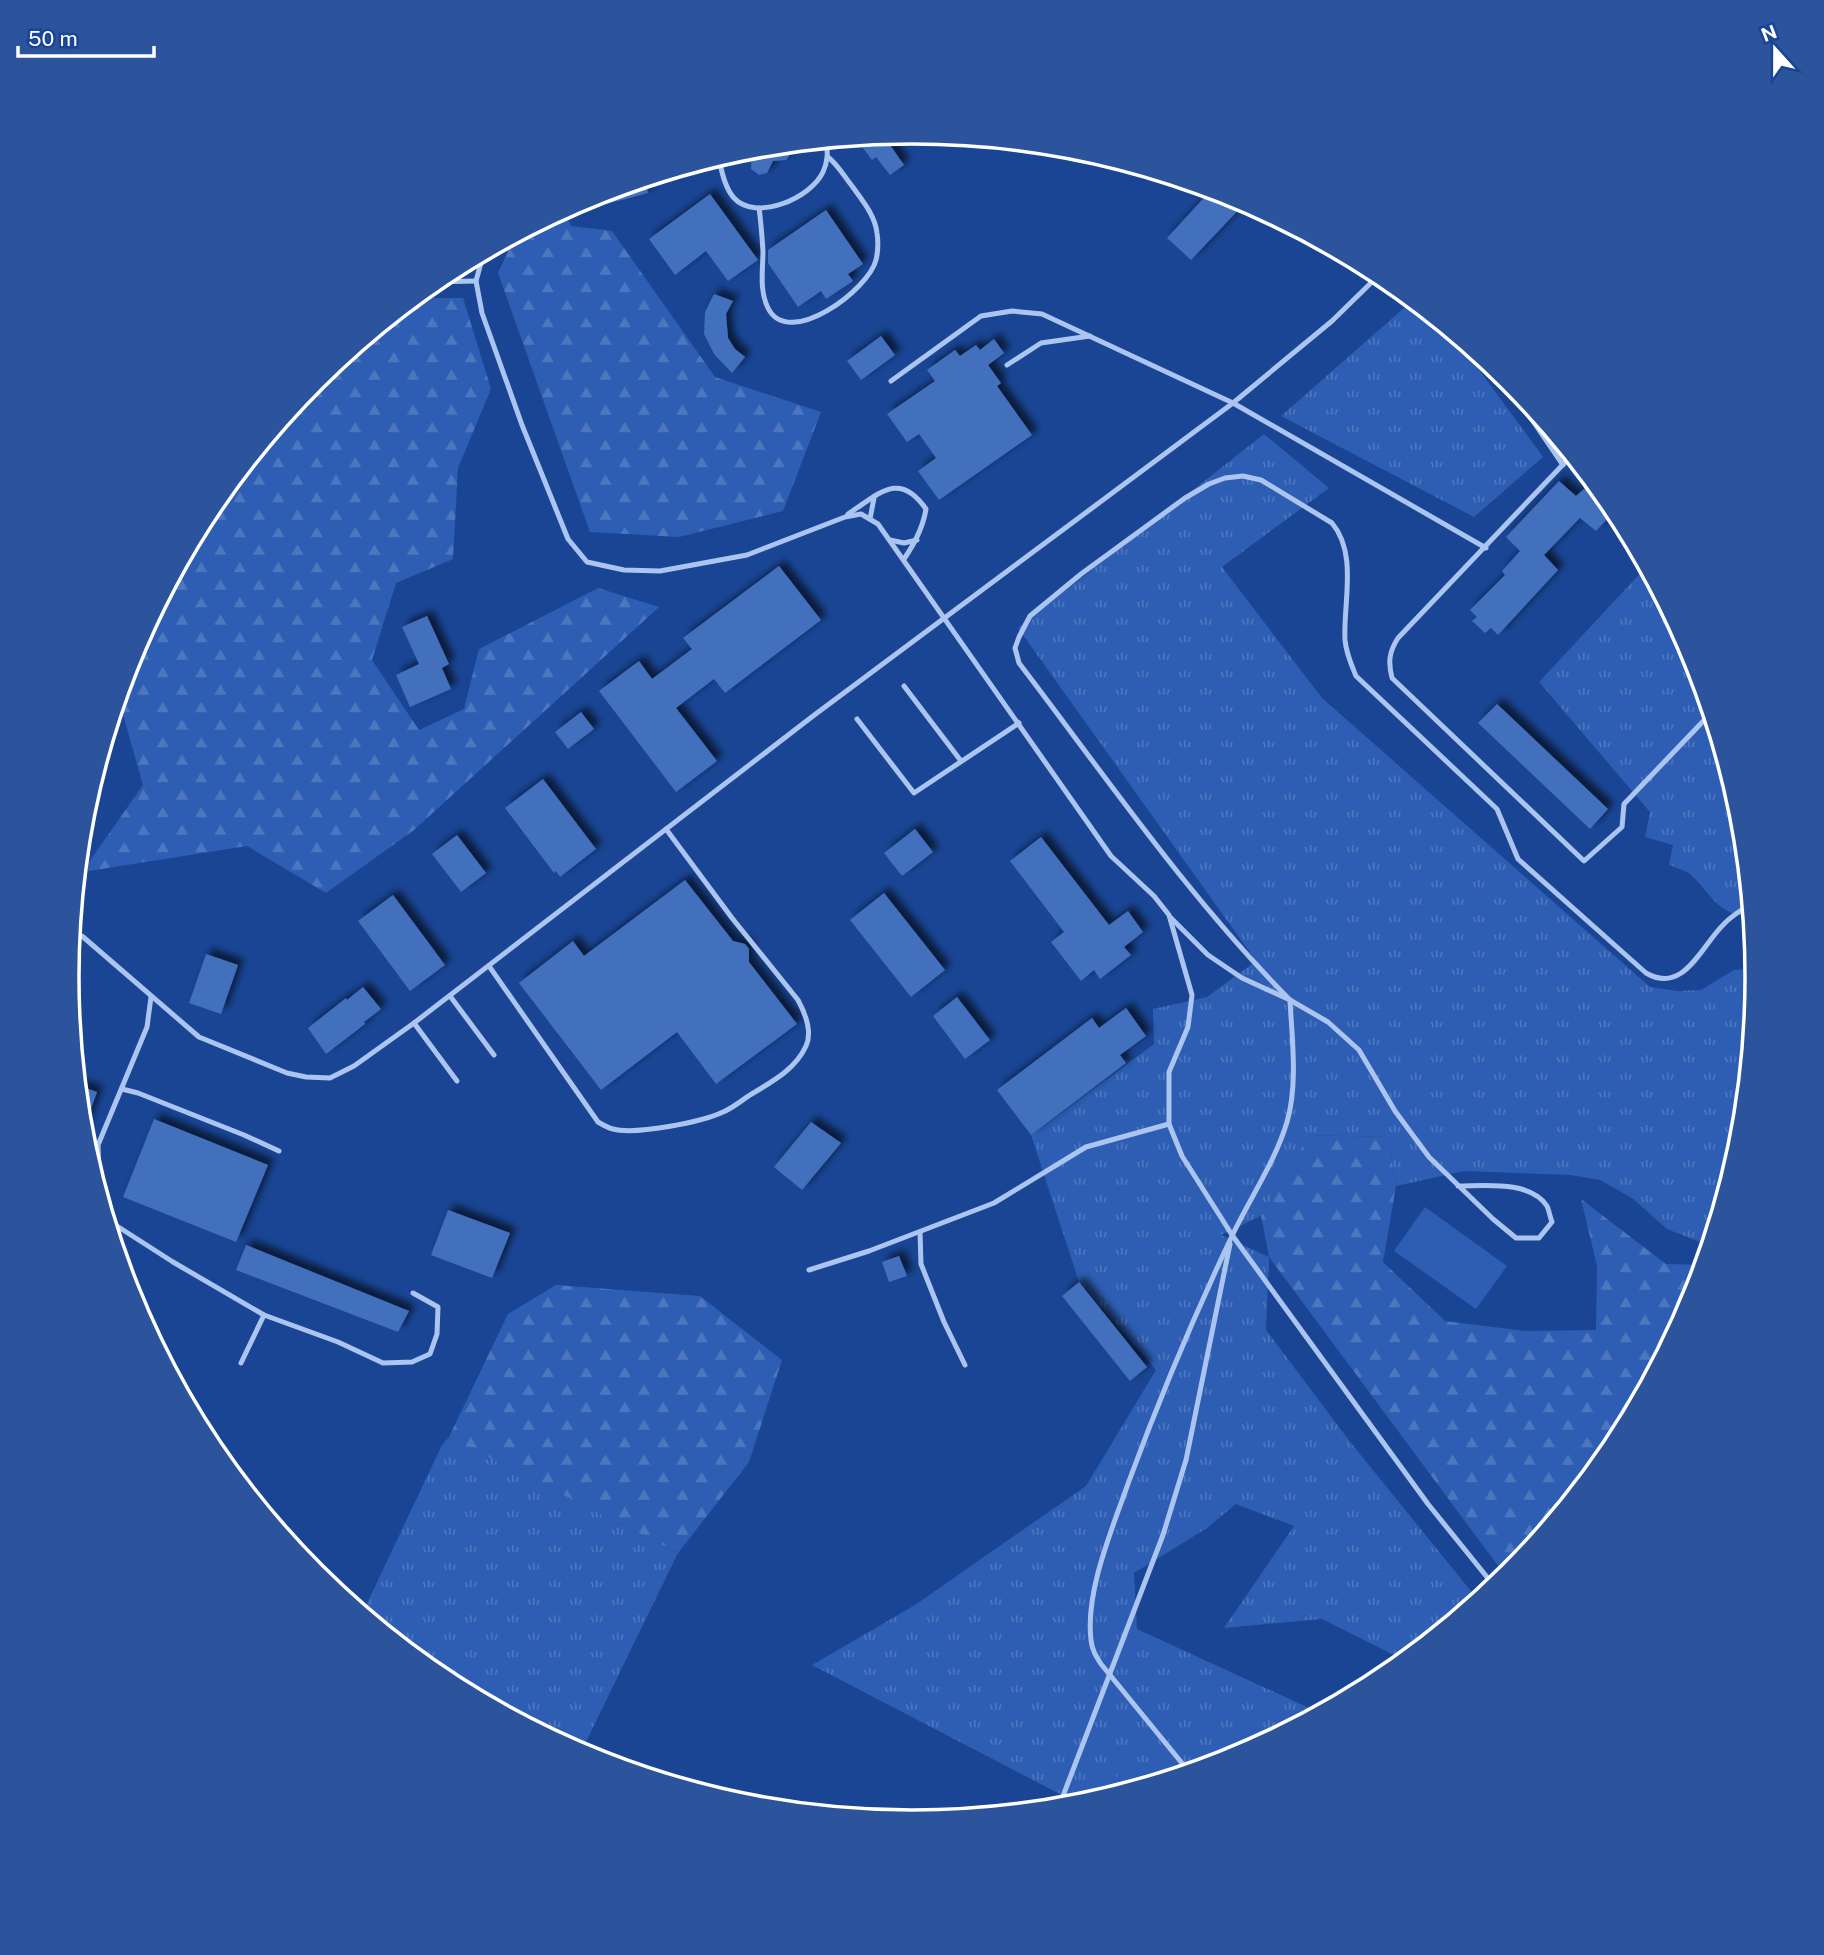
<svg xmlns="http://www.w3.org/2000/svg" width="1824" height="1955" font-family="'Public Sans',sans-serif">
  <defs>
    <pattern id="grass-tufts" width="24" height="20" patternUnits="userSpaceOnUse" patternTransform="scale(1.75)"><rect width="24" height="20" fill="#2d5eb3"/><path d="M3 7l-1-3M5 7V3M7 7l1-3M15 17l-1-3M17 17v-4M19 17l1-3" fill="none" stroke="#4c76be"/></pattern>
    <pattern id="forest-firs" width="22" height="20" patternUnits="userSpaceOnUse" patternTransform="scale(1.75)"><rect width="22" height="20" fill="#2d5eb3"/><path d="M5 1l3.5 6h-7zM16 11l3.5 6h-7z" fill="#4c76be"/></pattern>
    <filter id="shadow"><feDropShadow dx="6" dy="-6" stdDeviation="3.5" flood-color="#0009"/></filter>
  </defs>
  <rect width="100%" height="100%" fill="#194594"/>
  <!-- grass -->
  <g fill="url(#grass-tufts)">
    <polygon points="1413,300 1450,330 1543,457 1474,517 1281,416"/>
    <polygon points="1264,434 1329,488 1222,567 1322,698 1650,987 1677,991 1701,990 1734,970 1757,969 1741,1143 1710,1246 1667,1229 1632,1198 1600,1180 1571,1175 1464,1171 1396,1186 1388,1137 1309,1135 1261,1216 1221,1235 1269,1257 1266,1330 1351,1443 1479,1601 1406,1661 1322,1619 1224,1628 1294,1526 1236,1504 1207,1528 1134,1573 1137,1629 1320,1713 1235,1759 1150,1785 1127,1767 1094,1802 1081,1805 812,1665 915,1605 1086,1486 1156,1370 1079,1282 1031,1135 1154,1044 1153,1009 1207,997 1256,961 1018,628"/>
    <path d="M1646,567L1693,654L1741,813L1751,916C1717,916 1712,894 1690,874C1684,870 1676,868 1669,865L1673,845L1645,837L1650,812L1539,682Z"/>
    <polygon points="449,1437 678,1553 580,1754 442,1680 362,1614 442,1445"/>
  </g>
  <!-- forest -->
  <g fill="url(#forest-firs)">
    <polygon points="563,210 571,226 612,231 715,377 821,412 783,511 679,537 590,532 498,273 515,236"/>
    <polygon points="414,298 463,298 491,389 458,468 453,559 396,583 372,660 419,730 464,709 479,649 598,588 659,607 414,830 326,893 247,846 82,872 143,785 118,697 131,654 209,507 314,379"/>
    <polygon points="1309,1135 1388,1137 1396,1186 1383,1262 1445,1321 1525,1331 1596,1330 1597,1266 1581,1199 1666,1264 1704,1265 1693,1301 1615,1448 1507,1578 1269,1257 1261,1216"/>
    <polygon points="556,1285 700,1296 782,1360 749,1462 678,1553 449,1437 508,1314"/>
    <polygon points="1127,1767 1150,1785 1094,1802"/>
  </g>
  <!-- garden -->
  <polygon fill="#2d5eb3" points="1425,1207 1507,1266 1476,1309 1394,1251"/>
  <!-- building -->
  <g fill="#426fbc" filter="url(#shadow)">
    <polygon points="908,132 890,145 904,165 890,175 876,157 872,160 860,144 870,136"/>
    <polygon points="791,144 790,154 786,160 773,161 767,173 759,175 751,169 752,148"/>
    <polygon points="645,179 648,193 607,204 603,192"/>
    <polygon points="1212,189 1246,202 1191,260 1167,238"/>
    <polygon points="710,194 758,260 728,281 706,251 675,275 649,239"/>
    <polygon points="826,210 863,264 848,274 853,281 826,299 821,291 798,307 768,263 768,250"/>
    <polygon points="714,294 733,301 726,314 728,338 735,349 745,357 732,373 714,354 704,334 705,312"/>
    <polygon points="881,336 895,355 861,380 847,361"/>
    <polygon points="994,339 1004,353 988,365 1001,383 997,386 1032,435 939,500 918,471 936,458 919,434 907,442 887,414 935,381 927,370 955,350 960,356 976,345 980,350"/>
    <polygon points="1559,481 1576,496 1585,488 1588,491 1595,483 1616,510 1596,531 1580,518 1544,555 1558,570 1498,635 1491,628 1485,633 1472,621 1477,617 1470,610 1505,575 1502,571 1520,551 1506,537"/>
    <polygon points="779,566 821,620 725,693 714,679 676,708 717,761 676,792 599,691 639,661 652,679 692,649 683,638"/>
    <polygon points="427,616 449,664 442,668 451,689 410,707 396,675 419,664 402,627"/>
    <polygon points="1497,704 1608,809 1590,829 1478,723"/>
    <polygon points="581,712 594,729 568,749 555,732"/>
    <polygon points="543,779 596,849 560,877 556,871 554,873 505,808"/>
    <polygon points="915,829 933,852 902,876 884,853"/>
    <polygon points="457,835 486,873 461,892 432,854"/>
    <polygon points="1041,837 1109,925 1128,911 1143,932 1124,947 1131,955 1100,979 1094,970 1081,981 1051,942 1064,932 1010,861"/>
    <polygon points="685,880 733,941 745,944 749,949 749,962 797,1024 716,1084 677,1032 601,1090 519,983 573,941 584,956"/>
    <polygon points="884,893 945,970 911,997 850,920"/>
    <polygon points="393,895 445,965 410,991 358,921"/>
    <polygon points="206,954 238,965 221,1014 189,1003"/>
    <polygon points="363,987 381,1009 364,1022 365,1024 326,1054 308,1028 346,998 347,1000"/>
    <polygon points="957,997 990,1040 965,1059 933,1016"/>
    <polygon points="1126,1008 1146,1036 1120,1055 1126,1063 1031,1135 997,1090 1092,1018 1099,1028"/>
    <polygon points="77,1085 97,1092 82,1134"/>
    <polygon points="154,1119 268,1165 236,1242 123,1197"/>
    <polygon points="811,1122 841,1143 802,1190 774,1167"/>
    <polygon points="448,1210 510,1233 492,1278 431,1255"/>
    <polygon points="246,1245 409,1311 398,1332 236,1270"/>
    <polygon points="899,1256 907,1276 889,1282 882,1262"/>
    <polygon points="1079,1282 1147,1367 1130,1381 1062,1296"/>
  </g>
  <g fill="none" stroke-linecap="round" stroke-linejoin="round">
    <!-- lane -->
    <g stroke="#abc5f0" stroke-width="5">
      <path d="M719,157C721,170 725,188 734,198C756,222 811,198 823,172C828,161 828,152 826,140"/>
      <path d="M759,208C761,222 762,236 763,251C763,270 759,290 768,308C789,350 869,289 876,260C878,252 878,240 877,233C875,215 862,200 852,186C844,176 838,165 828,157"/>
      <polyline points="484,252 476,281 482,313 522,425 568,539 587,562 624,570 660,571 747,555 845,517 861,514 878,524 1111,856 1154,896 1169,915 1192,995 1188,1027 1169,1072 1169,1124 1182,1156 1232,1235 1428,1504 1495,1587"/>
      <polyline points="433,282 476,281"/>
      <polyline points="1007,365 1041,343 1090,336"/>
      <polyline points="1499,371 1563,465"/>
      <polyline points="891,381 981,316 1012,311 1042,314 1233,403 1486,548"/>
      <path d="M1572,455L1398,638C1389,652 1388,662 1392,678L1584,861L1622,827L1624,804L1711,713"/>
      <path d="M848,514C879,494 899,470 926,509C923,528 915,543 904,559"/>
      <polyline points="870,519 874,498"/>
      <polyline points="890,540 904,543 917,540"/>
      <polyline points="904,686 961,761"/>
      <polyline points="857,719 914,793 1019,723"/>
      <path d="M1171,918L1208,955L1242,978L1290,1000L1328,1022L1359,1050L1395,1111L1429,1157L1493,1219L1516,1238H1539L1552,1222C1550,1217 1549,1210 1547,1206C1530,1180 1484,1186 1458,1186"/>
      <polyline points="71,932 82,936 199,1037 287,1073 306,1077 330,1078 354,1066 414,1023 813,716 1233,403 1332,321 1380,274"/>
      <path d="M489,966L598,1122C603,1125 608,1128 613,1129C636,1135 702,1122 723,1112C735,1107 744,1098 755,1092C775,1080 796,1068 806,1046C813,1031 805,1013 798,1000L732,918L666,829"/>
      <polyline points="450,996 494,1055"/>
      <polyline points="414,1023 457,1081"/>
      <polyline points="122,1089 138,1093 244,1135 279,1151"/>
      <polyline points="100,1200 98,1145 147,1027 151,997"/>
      <polyline points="106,1219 173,1262 264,1315 338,1342 383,1363 412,1362 430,1354 437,1334 438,1307 413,1293"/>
      <polyline points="920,1232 921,1264 944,1322 965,1365"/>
      <polyline points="809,1270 869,1251 994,1203 1086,1147 1169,1124"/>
      <polyline points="241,1363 264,1315"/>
      <path d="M1190,1773L1101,1664C1096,1656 1092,1650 1091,1640C1085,1591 1113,1527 1129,1481C1160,1397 1193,1318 1232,1236C1250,1198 1275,1162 1287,1122C1298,1084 1292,1039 1290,1000C1189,898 1106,777 1019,663L1015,648L1019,637L1030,616L1081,574L1185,498L1209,484L1225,478L1243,476L1261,480L1332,523C1358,554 1343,603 1345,640C1346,653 1351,664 1356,676L1497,809L1518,859L1646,973C1684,995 1701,946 1724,924C1731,916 1742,910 1750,904"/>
      <polyline points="1058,1809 1163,1535 1186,1460 1230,1244"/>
    </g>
  </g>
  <!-- crop -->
  <path d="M0 0H1824V1955H0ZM79 977a833 833 0 1 1 1666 0a833 833 0 1 1-1666 0Z" fill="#2b549d" fill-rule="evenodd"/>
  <path fill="none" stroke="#fff" stroke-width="3.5" d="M79 977a833 833 0 1 1 1666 0a833 833 0 1 1-1666 0Z"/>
  <!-- north arrow -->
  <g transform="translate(1775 49) rotate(339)" stroke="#194594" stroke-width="5" paint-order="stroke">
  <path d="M0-5L12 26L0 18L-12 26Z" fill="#ffffff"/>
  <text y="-10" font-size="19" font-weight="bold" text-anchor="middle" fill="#ffffff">N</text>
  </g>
  <!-- scale -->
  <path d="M18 46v10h136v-10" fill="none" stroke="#ffffff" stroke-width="3.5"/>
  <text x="28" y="46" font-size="21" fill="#ffffff" stroke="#194594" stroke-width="5" paint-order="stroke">50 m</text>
</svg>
